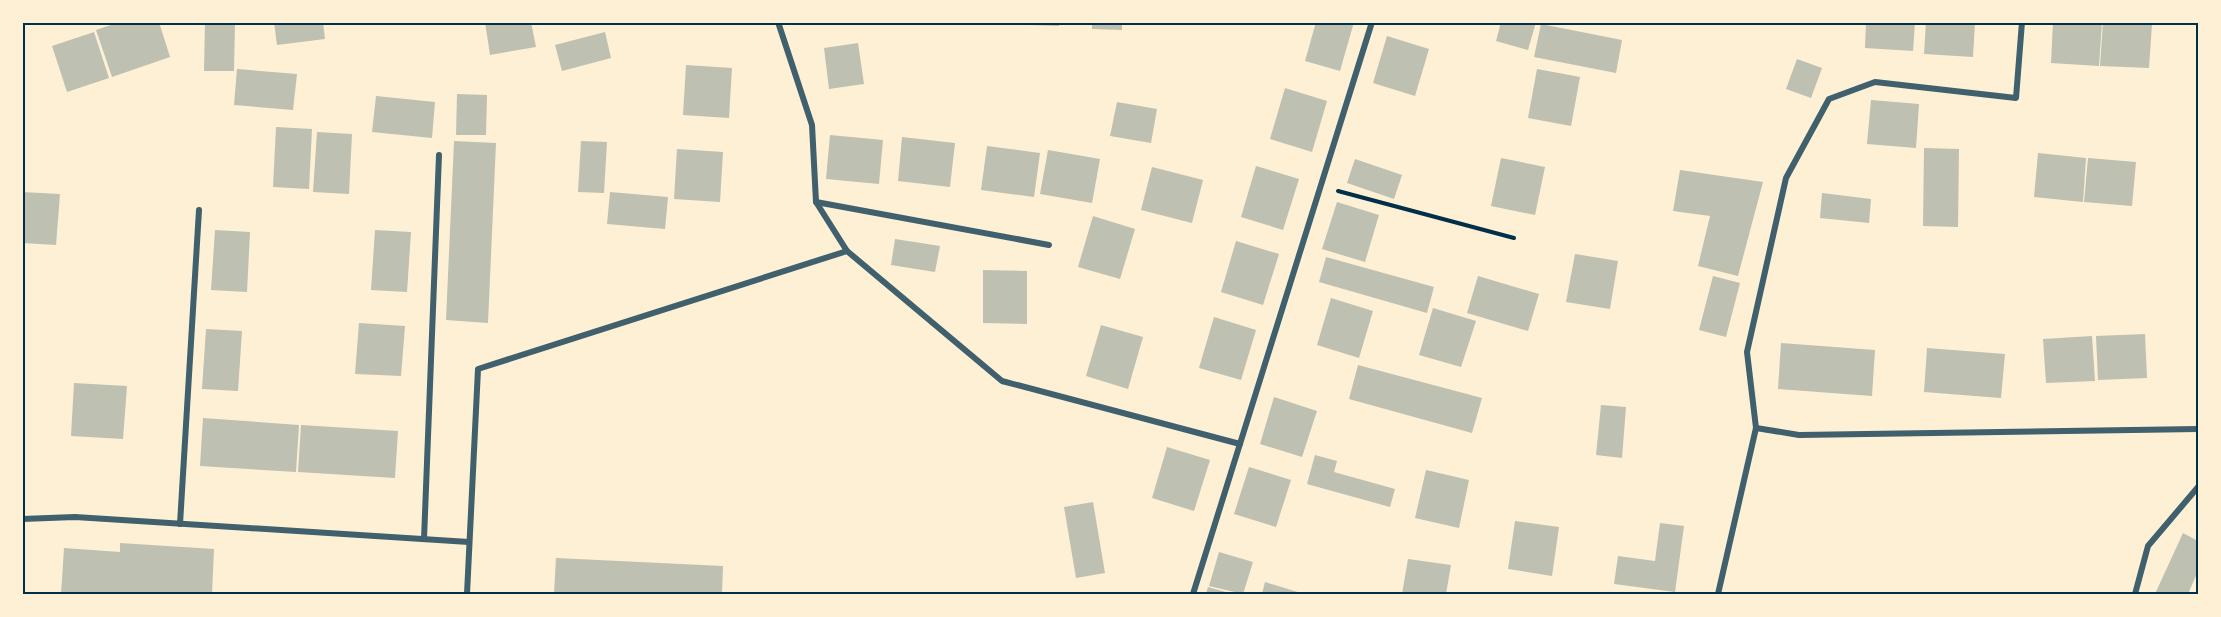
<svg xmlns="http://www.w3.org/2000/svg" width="2221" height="617" font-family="Barlow,sans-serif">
  <rect width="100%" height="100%" fill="#fdf0d5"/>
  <!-- building -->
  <g fill="#bec0b2">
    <polygon points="120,22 159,22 170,57 112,77 96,30"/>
    <polygon points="205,22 235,23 234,71 204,71"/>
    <polygon points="274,22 323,22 325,39 277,45"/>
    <polygon points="485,22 531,22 536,47 490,55"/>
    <polygon points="1029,22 1059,22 1059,26 1029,25"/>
    <polygon points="1092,22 1122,22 1122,30 1092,29"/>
    <polygon points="1316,22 1354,22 1340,71 1305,61"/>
    <polygon points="1501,22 1536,22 1528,50 1496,41"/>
    <polygon points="1866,22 1915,22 1913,51 1865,48"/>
    <polygon points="1926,22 1975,22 1973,57 1924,54"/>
    <polygon points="2053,22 2102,22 2099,66 2051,63"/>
    <polygon points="2103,22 2152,24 2149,68 2100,66"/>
    <polygon points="1541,24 1622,40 1616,73 1534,57"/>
    <polygon points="94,32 109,78 67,92 52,46"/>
    <polygon points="605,32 611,58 562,71 555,45"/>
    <polygon points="1387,36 1429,49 1415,96 1373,83"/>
    <polygon points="858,43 864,84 829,89 824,48"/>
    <polygon points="1797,59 1822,68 1811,98 1786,89"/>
    <polygon points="686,65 732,68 729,118 683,115"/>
    <polygon points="237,69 297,74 293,110 234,105"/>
    <polygon points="1537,69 1580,77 1571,126 1528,118"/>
    <polygon points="1285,88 1327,101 1312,152 1270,139"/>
    <polygon points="457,94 487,95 486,135 456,135"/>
    <polygon points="376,96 435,102 432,138 372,132"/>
    <polygon points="1871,100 1919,104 1916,148 1867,144"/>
    <polygon points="1117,102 1157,109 1151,143 1110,136"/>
    <polygon points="276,127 312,129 309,189 273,187"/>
    <polygon points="317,132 352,134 349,194 313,192"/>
    <polygon points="830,135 883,140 879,184 826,179"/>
    <polygon points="902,137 955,143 950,187 898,181"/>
    <polygon points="454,141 496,143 488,323 446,320"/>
    <polygon points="581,141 607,142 604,193 578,192"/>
    <polygon points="987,146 1040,153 1034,197 981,190"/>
    <polygon points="1924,148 1959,149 1958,227 1923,226"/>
    <polygon points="677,149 723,152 720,202 674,199"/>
    <polygon points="1048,150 1100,159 1092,203 1040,194"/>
    <polygon points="2038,153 2086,158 2083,202 2034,197"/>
    <polygon points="1501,158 1545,167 1535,215 1491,206"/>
    <polygon points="2088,158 2136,162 2132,206 2084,202"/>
    <polygon points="1355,159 1402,175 1394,199 1347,183"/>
    <polygon points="1256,166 1299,179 1283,230 1241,217"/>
    <polygon points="1152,167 1203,180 1192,223 1141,210"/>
    <polygon points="1680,170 1763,182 1738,276 1698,266 1710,216 1673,211"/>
    <polygon points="22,192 60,194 56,245 22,243"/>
    <polygon points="610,192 668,197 665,229 607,224"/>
    <polygon points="1822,193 1871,199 1869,223 1820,218"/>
    <polygon points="1337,202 1379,215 1365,262 1322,249"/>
    <polygon points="1093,216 1135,229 1120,279 1078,267"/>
    <polygon points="215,230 250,232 247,292 211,290"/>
    <polygon points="375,230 411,232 407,292 371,290"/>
    <polygon points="895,239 940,246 935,272 891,265"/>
    <polygon points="1236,241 1279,254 1263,305 1221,292"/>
    <polygon points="1575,254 1618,261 1610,309 1566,302"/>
    <polygon points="1326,257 1434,287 1427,313 1319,282"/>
    <polygon points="983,270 1027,271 1027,324 983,323"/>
    <polygon points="1478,276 1539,294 1528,331 1467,313"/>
    <polygon points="1713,276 1740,283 1726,337 1699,330"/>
    <polygon points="1331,298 1373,311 1359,358 1317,345"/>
    <polygon points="1433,308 1476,321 1461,367 1419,355"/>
    <polygon points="1214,317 1256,330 1241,380 1199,368"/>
    <polygon points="359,323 405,326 401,376 355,374"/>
    <polygon points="1101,325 1143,337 1128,389 1086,376"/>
    <polygon points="206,329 242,331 238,391 202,389"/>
    <polygon points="2145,334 2147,378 2098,380 2096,336"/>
    <polygon points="2092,336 2095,381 2046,383 2043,339"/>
    <polygon points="1781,343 1875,350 1872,396 1778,389"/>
    <polygon points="1927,348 2005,354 2001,398 1924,392"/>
    <polygon points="1358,365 1482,398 1472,433 1349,399"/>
    <polygon points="74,383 127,386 123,439 71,436"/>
    <polygon points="1274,397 1317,411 1302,457 1260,444"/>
    <polygon points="1601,405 1626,407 1622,458 1596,455"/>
    <polygon points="203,418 299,425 296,472 200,466"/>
    <polygon points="301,425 398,431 395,478 298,472"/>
    <polygon points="1167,447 1210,460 1194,511 1152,498"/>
    <polygon points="1315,455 1337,461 1334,472 1395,489 1390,507 1307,484"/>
    <polygon points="1249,467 1291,480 1276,527 1234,514"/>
    <polygon points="1426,470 1469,480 1459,528 1415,518"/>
    <polygon points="1093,502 1105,573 1076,578 1064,507"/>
    <polygon points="1515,521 1559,527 1552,576 1508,569"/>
    <polygon points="1660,523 1684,526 1675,592 1614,584 1618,556 1655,561"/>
    <polygon points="2183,533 2198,541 2198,571 2188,594 2155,594"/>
    <polygon points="120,543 214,549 212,594 61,594 64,548 120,552"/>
    <polygon points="1219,552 1253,562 1243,594 1209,586"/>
    <polygon points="556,558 723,566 722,594 554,594"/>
    <polygon points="1408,559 1451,565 1446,594 1402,594"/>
    <polygon points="1265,582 1304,594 1262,594"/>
    <polygon points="1208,587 1233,594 1206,594"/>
  </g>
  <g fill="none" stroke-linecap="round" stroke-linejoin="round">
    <!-- path -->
    <polyline stroke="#003049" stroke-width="4" points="1338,191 1514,238"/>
    <!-- minor -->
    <g stroke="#3f606c" stroke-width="6">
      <polyline points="778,22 812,125 816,202 847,251 1002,381 1240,444"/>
      <polyline points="816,202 1049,245"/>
      <polyline points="1756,428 1799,435 2198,429"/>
      <polyline points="22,519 75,517 469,542"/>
      <polyline points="180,524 199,210"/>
      <polyline points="424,539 439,155"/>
      <polyline points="467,594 478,369 847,251"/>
      <polyline points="1193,594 1372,22"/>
      <polyline points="1718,594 1756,428 1747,352 1786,178 1829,99 1875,82 2016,98 2022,22"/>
      <polyline points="2135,594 2148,546 2198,487"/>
    </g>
  </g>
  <!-- border -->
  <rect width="2221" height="617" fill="none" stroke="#fdf0d5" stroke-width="48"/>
  <rect x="24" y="24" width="2173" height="569" fill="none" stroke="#003049" stroke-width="2"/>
</svg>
